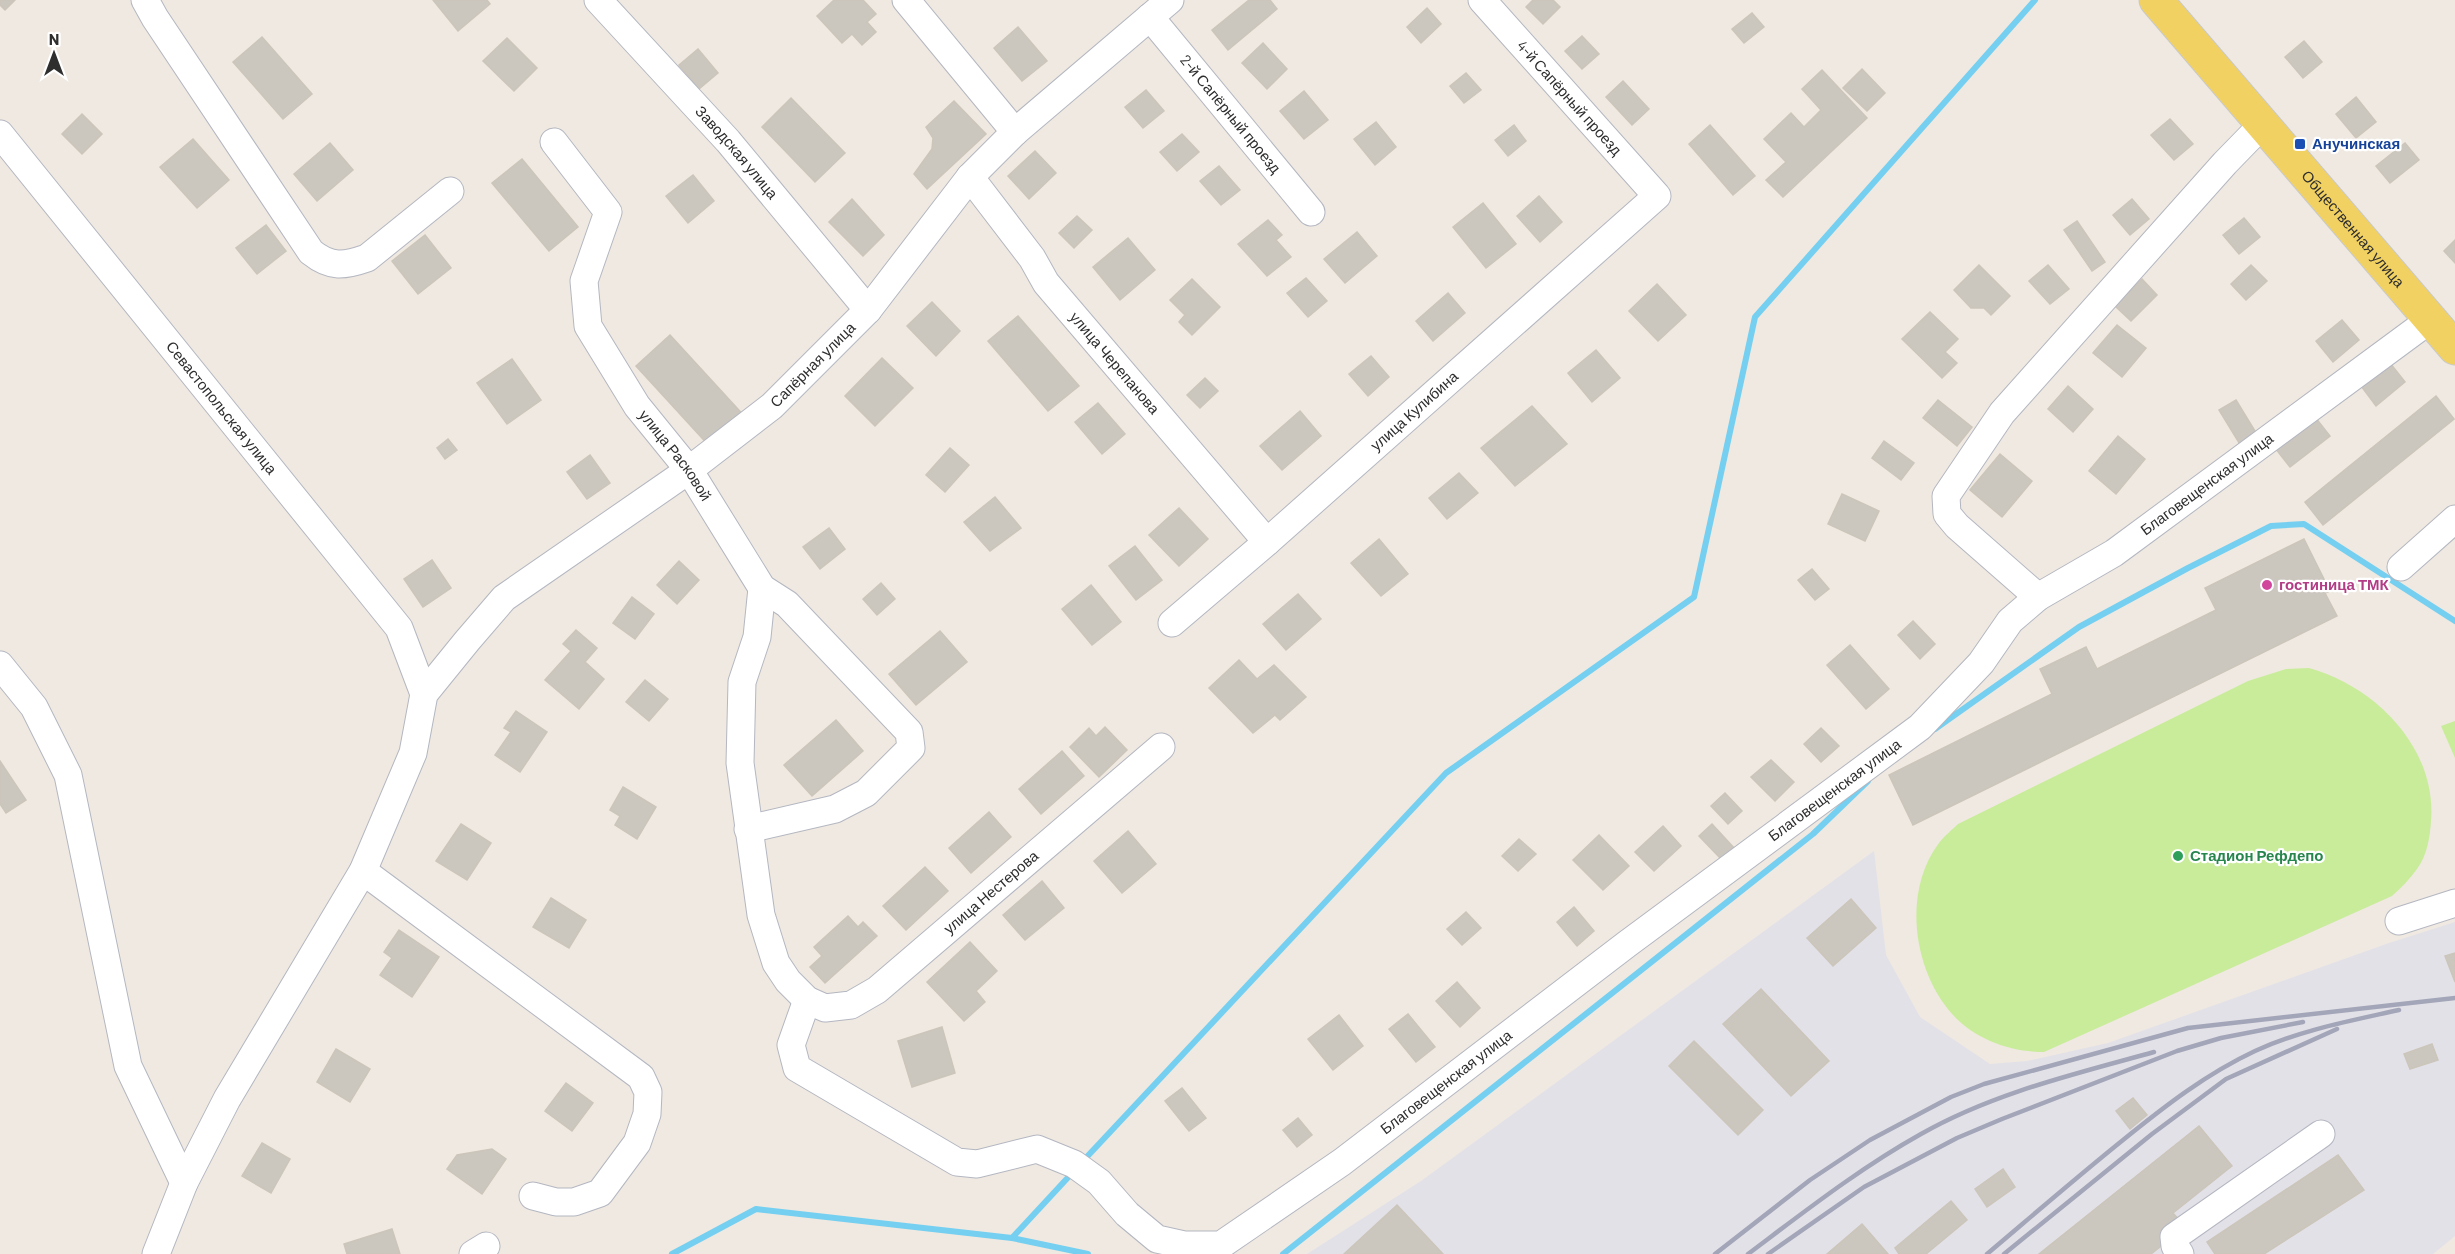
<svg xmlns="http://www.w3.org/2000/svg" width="2455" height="1254" font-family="Barlow,sans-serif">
  <rect width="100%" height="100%" fill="#efe9e1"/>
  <!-- industrial -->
  <polygon fill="#e3e1e8" points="1874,851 1886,955 1920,1017 1990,1064 2027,1061 2108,1043 2389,943 2455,922 2455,1236 2433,1254 1307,1254 1421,1181"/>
  <!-- pitch -->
  <g fill="#c9ec9a">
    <path d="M2309,668C2375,686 2437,748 2431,821C2430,837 2427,856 2417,869C2410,879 2401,888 2392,896L2044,1052C2011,1052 1976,1040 1953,1015C1913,971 1902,892 1939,843C1944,836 1952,830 1958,824L2248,681L2286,669Z"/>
    <polygon points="2455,721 2455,758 2441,726"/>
  </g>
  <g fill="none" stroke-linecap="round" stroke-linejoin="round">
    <!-- stream -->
    <g stroke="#75cff0" stroke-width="6">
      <polyline points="1935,729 2079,627 2188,568 2271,526 2304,524 2455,621"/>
      <polyline points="1083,1161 1446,773 1694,597 1755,317 2035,0"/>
      <polyline points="1012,1238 1088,1254"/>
      <polyline points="672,1254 756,1209 1012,1238 1074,1171"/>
      <polyline points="1283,1254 1813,834 1868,781"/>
    </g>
  </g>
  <!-- building -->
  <g fill="#cbc7bf" stroke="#cbc5ba" stroke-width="1.5">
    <polygon points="0,0 15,0 5,10 0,5"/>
    <polygon points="433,0 487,0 490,4 458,31"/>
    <polygon points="834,0 863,0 876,14 867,22 876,32 862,45 852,34 842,43 817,16"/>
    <polygon points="1249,0 1270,0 1277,9 1228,50 1212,30"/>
    <polygon points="1533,0 1553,0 1560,7 1543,24 1526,7"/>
    <polygon points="1427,8 1441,24 1421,43 1407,27"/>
    <polygon points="1752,13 1764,27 1744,43 1732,29"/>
    <polygon points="1018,27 1047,61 1022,81 994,48"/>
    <polygon points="1582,36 1599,54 1582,69 1565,51"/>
    <polygon points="262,37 312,94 283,119 233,62"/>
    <polygon points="507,38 537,68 514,91 483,61"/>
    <polygon points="2304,41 2322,62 2303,78 2285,57"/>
    <polygon points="1263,43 1287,69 1267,89 1242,63"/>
    <polygon points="698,49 718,73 699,89 679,65"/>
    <polygon points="1862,69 1885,93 1867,111 1843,88"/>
    <polygon points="1822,70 1867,118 1783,197 1766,180 1786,162 1764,139 1791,113 1804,127 1821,110 1802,89"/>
    <polygon points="1466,73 1481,90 1464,103 1450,86"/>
    <polygon points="1623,81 1649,109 1632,125 1606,97"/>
    <polygon points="1146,90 1164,111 1143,128 1125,107"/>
    <polygon points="1304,91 1328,120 1304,139 1280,111"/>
    <polygon points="2356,97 2376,122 2356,138 2336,114"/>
    <polygon points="791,98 845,153 815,182 762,127"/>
    <polygon points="954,101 986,134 927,189 914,174 932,149 933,138 926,127"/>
    <polygon points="82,114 102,134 82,154 62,134"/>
    <polygon points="2170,119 2193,144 2174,160 2151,135"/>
    <polygon points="1376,122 1396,147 1375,165 1354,139"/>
    <polygon points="1514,125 1526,141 1508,156 1495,140"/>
    <polygon points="1710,125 1755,176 1733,195 1689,144"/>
    <polygon points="1182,134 1199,152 1177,171 1160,152"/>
    <polygon points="193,139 229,180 197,208 160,167"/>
    <polygon points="330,143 353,170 317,201 294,174"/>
    <polygon points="2405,143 2419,160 2390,183 2376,166"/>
    <polygon points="1035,151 1056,173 1029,199 1008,176"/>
    <polygon points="522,159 578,227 549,251 492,183"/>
    <polygon points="1219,166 1240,190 1221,205 1200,181"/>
    <polygon points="693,175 714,201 688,223 666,196"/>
    <polygon points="1539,196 1562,222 1540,242 1517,216"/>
    <polygon points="852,199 884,235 863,256 829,222"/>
    <polygon points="2132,199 2149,219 2130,235 2113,215"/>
    <polygon points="1483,203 1516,244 1486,268 1453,227"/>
    <polygon points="1077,216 1092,230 1074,248 1059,233"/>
    <polygon points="2244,218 2260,237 2239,254 2223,235"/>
    <polygon points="1268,220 1282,235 1276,240 1291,257 1267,276 1238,244"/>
    <polygon points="2077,221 2105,262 2092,271 2064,230"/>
    <polygon points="266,225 286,251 257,274 236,248"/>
    <polygon points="1357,232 1377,256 1345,283 1324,259"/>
    <polygon points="425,235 451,268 418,294 392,261"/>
    <polygon points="1128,238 1155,270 1120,300 1093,267"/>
    <polygon points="2455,240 2455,263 2444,251"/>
    <polygon points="1979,265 2010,296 1991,315 1984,308 1971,308 1954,290"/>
    <polygon points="2048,265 2069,289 2050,304 2029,281"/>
    <polygon points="2251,265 2267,281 2246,300 2231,284"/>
    <polygon points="1306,278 1327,301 1308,317 1287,293"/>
    <polygon points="1192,279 1220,307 1192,335 1179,322 1185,315 1170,300"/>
    <polygon points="2142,279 2157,295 2131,321 2115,306"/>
    <polygon points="1657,284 1686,315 1658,341 1629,311"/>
    <polygon points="1448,293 1465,313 1433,341 1416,321"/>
    <polygon points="932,302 960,331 936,356 907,326"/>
    <polygon points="1930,312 1958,339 1945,352 1957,363 1942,378 1902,339"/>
    <polygon points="1018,316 1079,386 1048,411 988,341"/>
    <polygon points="2342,320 2359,340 2333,362 2316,341"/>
    <polygon points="2117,325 2146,348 2122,377 2093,353"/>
    <polygon points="670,335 747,419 712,449 636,366"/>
    <polygon points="1596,350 1620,378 1592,402 1568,373"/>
    <polygon points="1371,356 1389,377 1368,396 1349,374"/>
    <polygon points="882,358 913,388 875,426 845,396"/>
    <polygon points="512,359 541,400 507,424 477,383"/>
    <polygon points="2390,363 2405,382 2376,406 2361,386"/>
    <polygon points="1205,378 1218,391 1200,408 1187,395"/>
    <polygon points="2068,386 2093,409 2073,432 2048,409"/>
    <polygon points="2436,396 2454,419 2323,525 2305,502"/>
    <polygon points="1938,400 1972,427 1957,446 1923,418"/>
    <polygon points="2236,400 2258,436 2241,446 2219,410"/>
    <polygon points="1098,403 1125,434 1102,454 1075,422"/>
    <polygon points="1532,406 1567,444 1515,486 1481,448"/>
    <polygon points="1300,411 1321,436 1282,470 1260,446"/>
    <polygon points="2315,417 2330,436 2290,467 2275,448"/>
    <polygon points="2118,436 2145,459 2116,494 2089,471"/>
    <polygon points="448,439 457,450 445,459 437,448"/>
    <polygon points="1884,441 1914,463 1901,480 1872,458"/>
    <polygon points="950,448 969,465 945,492 926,475"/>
    <polygon points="2000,454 2032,481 2002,517 1970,490"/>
    <polygon points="590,455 610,483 587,499 567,472"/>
    <polygon points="1459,473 1478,493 1447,519 1429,498"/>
    <polygon points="1842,494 1879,511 1865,541 1828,524"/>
    <polygon points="995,497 1021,528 990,551 964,522"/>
    <polygon points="1179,508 1208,539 1179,566 1149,535"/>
    <polygon points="829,528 845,549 820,569 803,547"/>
    <polygon points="1379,539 1408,574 1381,596 1351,563"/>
    <polygon points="2304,539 2330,591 2325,593 2337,616 1913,825 1889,775 2052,694 2040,669 2086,647 2097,669 2216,610 2205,588"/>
    <polygon points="1135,546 1162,580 1136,600 1109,566"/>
    <polygon points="432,560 451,588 423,607 404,579"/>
    <polygon points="679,561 699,580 677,604 657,585"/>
    <polygon points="1812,569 1829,589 1815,600 1798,580"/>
    <polygon points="881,583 895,599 877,615 863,599"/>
    <polygon points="1091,585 1121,622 1092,645 1062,609"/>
    <polygon points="1298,594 1321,619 1286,650 1263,624"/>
    <polygon points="632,597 654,614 635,639 613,623"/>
    <polygon points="1913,621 1935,644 1920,659 1898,635"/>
    <polygon points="576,630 597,648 585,662 604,679 579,709 545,680 571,651 563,644"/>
    <polygon points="940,631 967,662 916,705 889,674"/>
    <polygon points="1850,645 1889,689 1866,709 1827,665"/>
    <polygon points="1239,660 1257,679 1274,665 1306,697 1280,720 1275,715 1253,733 1209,688"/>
    <polygon points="645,680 668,699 649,721 626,702"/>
    <polygon points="516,711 547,732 520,772 495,755 511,732 504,728"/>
    <polygon points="836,720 863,751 812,796 784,765"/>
    <polygon points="1105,727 1127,750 1099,777 1070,747 1089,728 1096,736"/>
    <polygon points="1821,728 1839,746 1821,762 1804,744"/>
    <polygon points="1062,751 1084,776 1041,814 1019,789"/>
    <polygon points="1771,760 1794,782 1775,801 1751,777"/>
    <polygon points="0,761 26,800 6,813 0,804"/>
    <polygon points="623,787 656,807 637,839 615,825 620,816 610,810"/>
    <polygon points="1725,793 1742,811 1728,824 1711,806"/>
    <polygon points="989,812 1011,837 971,873 949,848"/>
    <polygon points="461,824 491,843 467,880 436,861"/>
    <polygon points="1712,824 1735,849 1722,860 1699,836"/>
    <polygon points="1663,826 1681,846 1654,871 1635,852"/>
    <polygon points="1128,831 1156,864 1122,893 1094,861"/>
    <polygon points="1599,835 1629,866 1603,890 1573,860"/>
    <polygon points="1519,839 1536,854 1518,871 1502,856"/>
    <polygon points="925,867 948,891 906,930 883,906"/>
    <polygon points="1042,881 1064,908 1025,940 1003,915"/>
    <polygon points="551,898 586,920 569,948 533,927"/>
    <polygon points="1851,899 1876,928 1833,966 1807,938"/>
    <polygon points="1574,907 1594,931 1577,946 1557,922"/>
    <polygon points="1466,912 1481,928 1462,945 1447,929"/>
    <polygon points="848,916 858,927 863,922 877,936 825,983 810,967 822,956 814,947"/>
    <polygon points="399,930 439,957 412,997 380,975 392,958 384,952"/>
    <polygon points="970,942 997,971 976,991 985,1002 964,1021 927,982"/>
    <polygon points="2455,953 2455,982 2445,956"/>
    <polygon points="1457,982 1480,1008 1460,1027 1436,1001"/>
    <polygon points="1761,989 1829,1061 1791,1096 1723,1024"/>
    <polygon points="1408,1014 1435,1047 1416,1062 1389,1029"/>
    <polygon points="1339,1015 1363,1046 1333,1070 1308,1039"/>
    <polygon points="942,1027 955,1073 912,1087 898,1041"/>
    <polygon points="1694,1041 1763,1110 1738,1135 1669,1066"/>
    <polygon points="2432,1044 2438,1060 2410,1069 2404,1054"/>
    <polygon points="336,1049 370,1069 350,1102 317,1082"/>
    <polygon points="566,1083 593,1103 572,1131 545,1111"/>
    <polygon points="1182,1088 1206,1118 1189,1131 1165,1101"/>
    <polygon points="2133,1098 2147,1115 2130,1129 2116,1111"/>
    <polygon points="1298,1118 1312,1135 1297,1147 1283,1130"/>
    <polygon points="2199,1126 2232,1166 2173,1213 2185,1227 2151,1254 2039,1254"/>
    <polygon points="262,1143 290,1159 271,1193 242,1176"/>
    <polygon points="492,1149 506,1159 482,1194 447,1169 457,1155"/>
    <polygon points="2338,1155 2364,1190 2264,1254 2215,1254 2207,1242"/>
    <polygon points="2003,1169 2015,1187 1987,1207 1975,1189"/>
    <polygon points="1951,1201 1967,1220 1926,1254 1899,1254 1895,1248"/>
    <polygon points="1397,1205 1443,1254 1344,1254"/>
    <polygon points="1862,1224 1888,1254 1827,1254"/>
    <polygon points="392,1229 400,1254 347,1254 344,1244"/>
  </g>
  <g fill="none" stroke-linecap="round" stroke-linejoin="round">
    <!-- minor casing -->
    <g stroke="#b4b7c1" stroke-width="29">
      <g id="minor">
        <path d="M145,0L155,18L311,252C331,268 344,266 367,258L450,191"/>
        <path id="s1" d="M598,0L728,141L868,310"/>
        <polyline points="906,0 1015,132"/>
        <path id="s2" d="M1150,17L1311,212"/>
        <path id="s3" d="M0,134L399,628L424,694"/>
        <path id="s4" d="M554,142L608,212L584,281L588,326L637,406L689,470L762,588L787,604L909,732L911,748L866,793L835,809L748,829"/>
        <path id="s5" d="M970,177L1032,258L1046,283L1267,542"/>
        <polyline points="2401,567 2455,519"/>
        <path id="s6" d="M762,588L757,637L742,682L740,763L761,915L776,963L788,981L807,1000L825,1008L851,1005L877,990L1161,747"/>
        <polyline points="2038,597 1957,526 1947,514 1946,496 2002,413 2225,163 2263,124"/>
        <path id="s7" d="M1172,623L1267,542L1657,196L1482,0"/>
        <polyline points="0,665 34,707 68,775 128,1066 184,1183"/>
        <polyline points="363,871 641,1077 648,1092 647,1114 637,1143 600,1193 574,1202 556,1202 533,1196"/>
        <polyline points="2399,921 2455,903"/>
        <path id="s8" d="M807,1000L791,1045L797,1068L957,1162L977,1164L1037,1149L1074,1164L1099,1182L1127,1214L1157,1239L1184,1245H1221L1342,1162L1627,944L1920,727L1981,663L2010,621L2038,597L2114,553L2431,319"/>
        <path id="s9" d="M156,1254L184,1183L227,1099L363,871L413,753L424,694L467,641L504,598L689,470L772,406L868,310L970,177L1015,132L1170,0"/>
        <polyline points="473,1254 486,1246"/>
        <polyline points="2180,1254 2175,1246 2174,1237 2321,1134"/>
      </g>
    </g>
    <!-- major casing -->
    <g stroke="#c9c9c9" stroke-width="35">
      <g id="major">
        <path id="s10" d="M2156,0L2455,348"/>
      </g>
    </g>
    <!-- minor -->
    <use href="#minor" stroke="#fff" stroke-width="27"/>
    <!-- major -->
    <use href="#major" stroke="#f2d163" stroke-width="33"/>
    <!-- rail -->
    <g stroke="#a3a6b8" stroke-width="4.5">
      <polyline points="1715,1254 1810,1180 1870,1140 1951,1097 1984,1084 2188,1028 2455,998"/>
      <path d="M1748,1254C1804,1212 1860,1168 1921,1134C1993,1093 2075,1074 2154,1052"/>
      <polyline points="1768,1254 1864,1187 1957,1138 2002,1119 2177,1051 2221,1038 2303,1022"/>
      <path d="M1987,1254C2032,1216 2077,1177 2123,1140C2165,1106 2206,1074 2255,1051C2301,1030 2350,1021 2399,1010"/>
      <polyline points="2004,1254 2152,1134 2226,1079 2337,1029"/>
    </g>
  </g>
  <!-- markers -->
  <rect fill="#1a4fb4" stroke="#fff" stroke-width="2" x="2294" y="138" width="12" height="12" rx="3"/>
  <circle fill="#d1479c" stroke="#fff" stroke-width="2" cx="2267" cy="585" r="6"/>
  <circle fill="#2e9e5b" stroke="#fff" stroke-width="2" cx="2178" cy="856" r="6"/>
  <g text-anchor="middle" stroke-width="4.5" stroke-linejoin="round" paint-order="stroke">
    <!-- street labels -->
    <g font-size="15" fill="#2e2e2e" stroke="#fff">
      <text transform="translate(1569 98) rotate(48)" y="5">4-й Сапёрный проезд</text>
      <text dy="5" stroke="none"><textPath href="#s2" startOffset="126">2-й Сапёрный проезд</textPath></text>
      <text dy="5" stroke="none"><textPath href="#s1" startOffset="206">Заводская улица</textPath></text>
      <text dy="5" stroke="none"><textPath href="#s10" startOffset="302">Общественная улица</textPath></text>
      <text dy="5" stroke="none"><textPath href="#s5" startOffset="236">улица Черепанова</textPath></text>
      <text dy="5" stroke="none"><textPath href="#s9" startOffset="1137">Сапёрная улица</textPath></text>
      <text dy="5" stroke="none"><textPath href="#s3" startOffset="352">Севастопольская улица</textPath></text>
      <text dy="5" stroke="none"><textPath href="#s7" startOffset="322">улица Кулибина</textPath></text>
      <text dy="5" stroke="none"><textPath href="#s4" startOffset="363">улица Расковой</textPath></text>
      <text dy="5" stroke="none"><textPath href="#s8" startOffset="1806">Благовещенская улица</textPath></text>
      <text dy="5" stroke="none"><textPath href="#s8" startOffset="1320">Благовещенская улица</textPath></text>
      <text dy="5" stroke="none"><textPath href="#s6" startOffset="656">улица Нестерова</textPath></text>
      <text dy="5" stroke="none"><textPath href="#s8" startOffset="834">Благовещенская улица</textPath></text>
    </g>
    <!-- transit labels -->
    <g font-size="15" font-weight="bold" fill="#164399" stroke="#fff" text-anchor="start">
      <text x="2312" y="149">Анучинская</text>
    </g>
    <!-- hotel labels -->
    <g font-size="15" font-weight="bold" fill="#b23c85" stroke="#fff" text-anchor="start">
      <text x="2279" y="590">гостиница ТМК</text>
    </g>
    <!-- leisure labels -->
    <g font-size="15" font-weight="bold" fill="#27864d" stroke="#fff" text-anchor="start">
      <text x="2190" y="861">Стадион Рефдепо</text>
    </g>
  </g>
  <!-- north arrow -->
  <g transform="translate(54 54)" stroke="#ffffff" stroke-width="4.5" paint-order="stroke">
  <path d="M0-4.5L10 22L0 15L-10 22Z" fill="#2e2e2e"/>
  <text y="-9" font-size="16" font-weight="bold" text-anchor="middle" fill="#2e2e2e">N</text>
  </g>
</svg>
